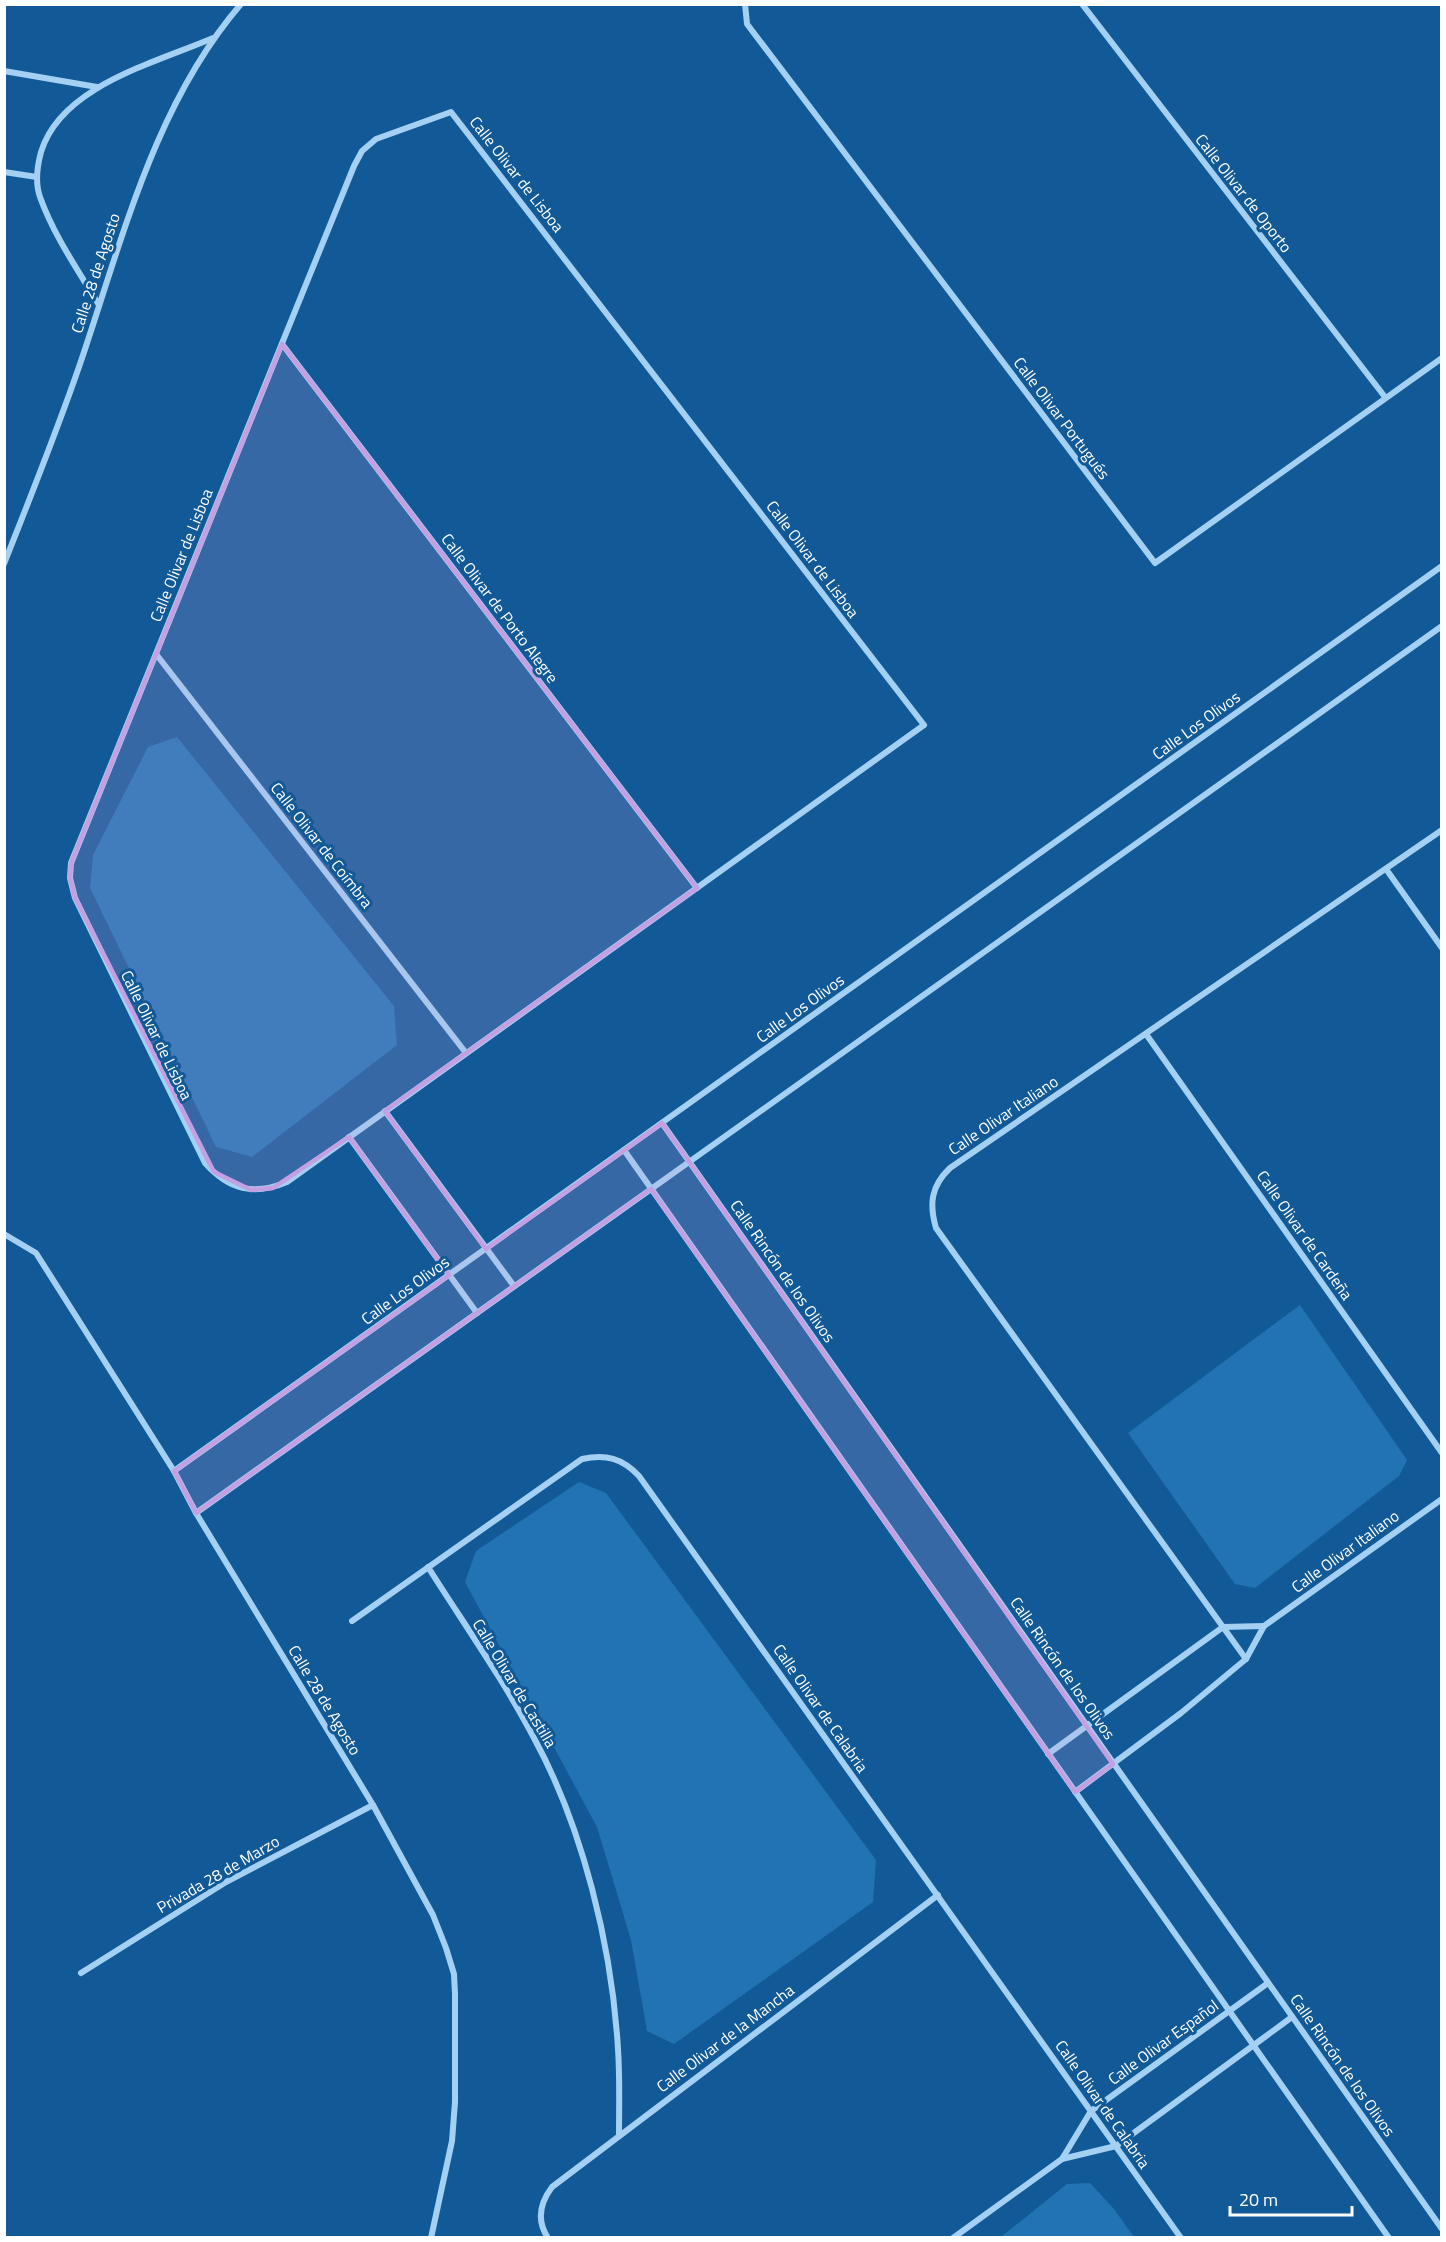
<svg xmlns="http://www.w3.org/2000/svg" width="1446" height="2242" font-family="'Titillium Web',sans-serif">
  <rect width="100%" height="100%" fill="#125a97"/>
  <!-- park -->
  <g fill="#2173b4">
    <polygon points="177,737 394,1006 397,1045 252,1157 216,1147 90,888 93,855 148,747"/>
    <polygon points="1300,1305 1407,1460 1399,1476 1255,1588 1235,1584 1128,1433"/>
    <polygon points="579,1482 606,1493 876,1860 873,1902 674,2044 647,2031 631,1940 597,1827 465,1582 476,1551"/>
    <polygon points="1090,2183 1114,2209 1134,2237 1001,2237 1067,2184"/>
  </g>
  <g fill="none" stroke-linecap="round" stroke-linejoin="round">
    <!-- minor -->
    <g stroke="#a3d0f3" stroke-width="6">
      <polyline points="745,4 747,24 1155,563 1442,358"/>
      <polyline points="1082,4 1385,397"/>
      <polyline points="4,71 97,87"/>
      <path d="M451,112L924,725L287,1182C254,1196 229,1190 205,1163L75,898L70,878L71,863L354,166L362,151L376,139Z"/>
      <polyline points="4,172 37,177"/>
      <path d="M99,305C78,270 54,236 40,197C35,183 37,167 41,152C61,86 155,63 213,38"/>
      <polyline points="282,344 697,888"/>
      <path d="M4,564C30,498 57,431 80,364C122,241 154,105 241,4"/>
      <polyline points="156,654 466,1053"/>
      <polyline points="1386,869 1442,948"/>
      <polyline points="1146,1034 1442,1453"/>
      <polyline points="385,1111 514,1286"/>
      <polyline points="662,1123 1442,2229"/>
      <polyline points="349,1137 477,1313"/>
      <polyline points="624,1150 1389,2238"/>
      <polyline points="4,1234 36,1253 174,1471 196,1513 373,1805 433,1915 446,1948 454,1974 455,1994 455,2102 452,2141 431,2238"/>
      <polyline points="174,1471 1442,566"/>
      <polyline points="196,1513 1442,626"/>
      <path d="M428,1567C464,1624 503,1679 534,1738C583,1828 612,1947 618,2049C620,2078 619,2107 619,2136"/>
      <path d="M352,1621L582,1459C606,1454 622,1458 639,1476L1181,2238"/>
      <path d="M1246,1659L936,1228C929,1204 931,1186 950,1168L1442,830"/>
      <polyline points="1048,1754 1223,1627 1264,1626"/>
      <polyline points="1075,1792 1181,1713 1246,1659 1264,1626 1442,1499"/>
      <polyline points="81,1973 226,1882 373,1805"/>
      <polyline points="1062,2159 1091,2111 1268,1983"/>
      <path d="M548,2238C536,2220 540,2203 552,2187L938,1895"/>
      <polyline points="953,2238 1062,2159 1116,2146 1292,2017"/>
    </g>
  </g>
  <!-- marked area -->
  <path fill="#c4a0e2" fill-opacity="0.2" stroke="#c4a0e2" stroke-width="4.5" stroke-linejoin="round" d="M282,344L697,888L385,1111L486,1249L662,1123L1113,1764L1075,1792L651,1189L196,1513L174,1471L449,1275L349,1137L273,1188L251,1190L214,1172L75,898L70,878L71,863Z"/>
  <g text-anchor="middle" stroke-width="6" stroke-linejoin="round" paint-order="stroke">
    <!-- street labels -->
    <g font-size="16" fill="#fff" stroke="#125a97">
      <text transform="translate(517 174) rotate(52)" y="6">Calle Olivar de Lisboa</text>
      <text transform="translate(1244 193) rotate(52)" y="6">Calle Olivar de Oporto</text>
      <text transform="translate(95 273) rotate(-72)" y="6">Calle 28 de Agosto</text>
      <text transform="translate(1062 418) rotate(53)" y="6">Calle Olivar Portugués</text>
      <text transform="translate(181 555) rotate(-68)" y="6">Calle Olivar de Lisboa</text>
      <text transform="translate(813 559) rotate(53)" y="6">Calle Olivar de Lisboa</text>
      <text transform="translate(500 608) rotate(53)" y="6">Calle Olivar de Porto Alegre</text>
      <text transform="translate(1196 725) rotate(-36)" y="6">Calle Los Olivos</text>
      <text transform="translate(322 845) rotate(52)" y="6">Calle Olivar de Coímbra</text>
      <text transform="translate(800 1008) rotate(-36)" y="6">Calle Los Olivos</text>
      <text transform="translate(157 1035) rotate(64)" y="6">Calle Olivar de Lisboa</text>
      <text transform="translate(1003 1115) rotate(-34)" y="6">Calle Olivar Italiano</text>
      <text transform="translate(1305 1235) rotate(55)" y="6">Calle Olivar de Cardeña</text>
      <text transform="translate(783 1271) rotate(55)" y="6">Calle Rincón de los Olivos</text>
      <text transform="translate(405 1290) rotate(-36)" y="6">Calle Los Olivos</text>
      <text transform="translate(1345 1551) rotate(-36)" y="6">Calle Olivar Italiano</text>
      <text transform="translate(1063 1668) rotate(55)" y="6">Calle Rincón de los Olivos</text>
      <text transform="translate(515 1683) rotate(59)" y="6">Calle Olivar de Castilla</text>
      <text transform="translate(325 1700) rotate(59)" y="6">Calle 28 de Agosto</text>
      <text transform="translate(821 1708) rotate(55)" y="6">Calle Olivar de Calabria</text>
      <text transform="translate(218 1874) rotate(-30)" y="6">Privada 28 de Marzo</text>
      <text transform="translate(725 2038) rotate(-37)" y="6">Calle Olivar de la Mancha</text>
      <text transform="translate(1163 2042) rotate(-36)" y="6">Calle Olivar Español</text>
      <text transform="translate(1343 2065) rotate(55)" y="6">Calle Rincón de los Olivos</text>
      <text transform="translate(1103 2104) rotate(55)" y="6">Calle Olivar de Calabria</text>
    </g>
  </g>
  <!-- border -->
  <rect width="1446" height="2242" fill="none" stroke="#ffffff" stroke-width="12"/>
  <!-- scale -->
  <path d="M1230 2206v9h122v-9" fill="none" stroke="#ffffff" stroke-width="3"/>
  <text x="1239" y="2206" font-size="18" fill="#ffffff" stroke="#125a97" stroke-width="4.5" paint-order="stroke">20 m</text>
</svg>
